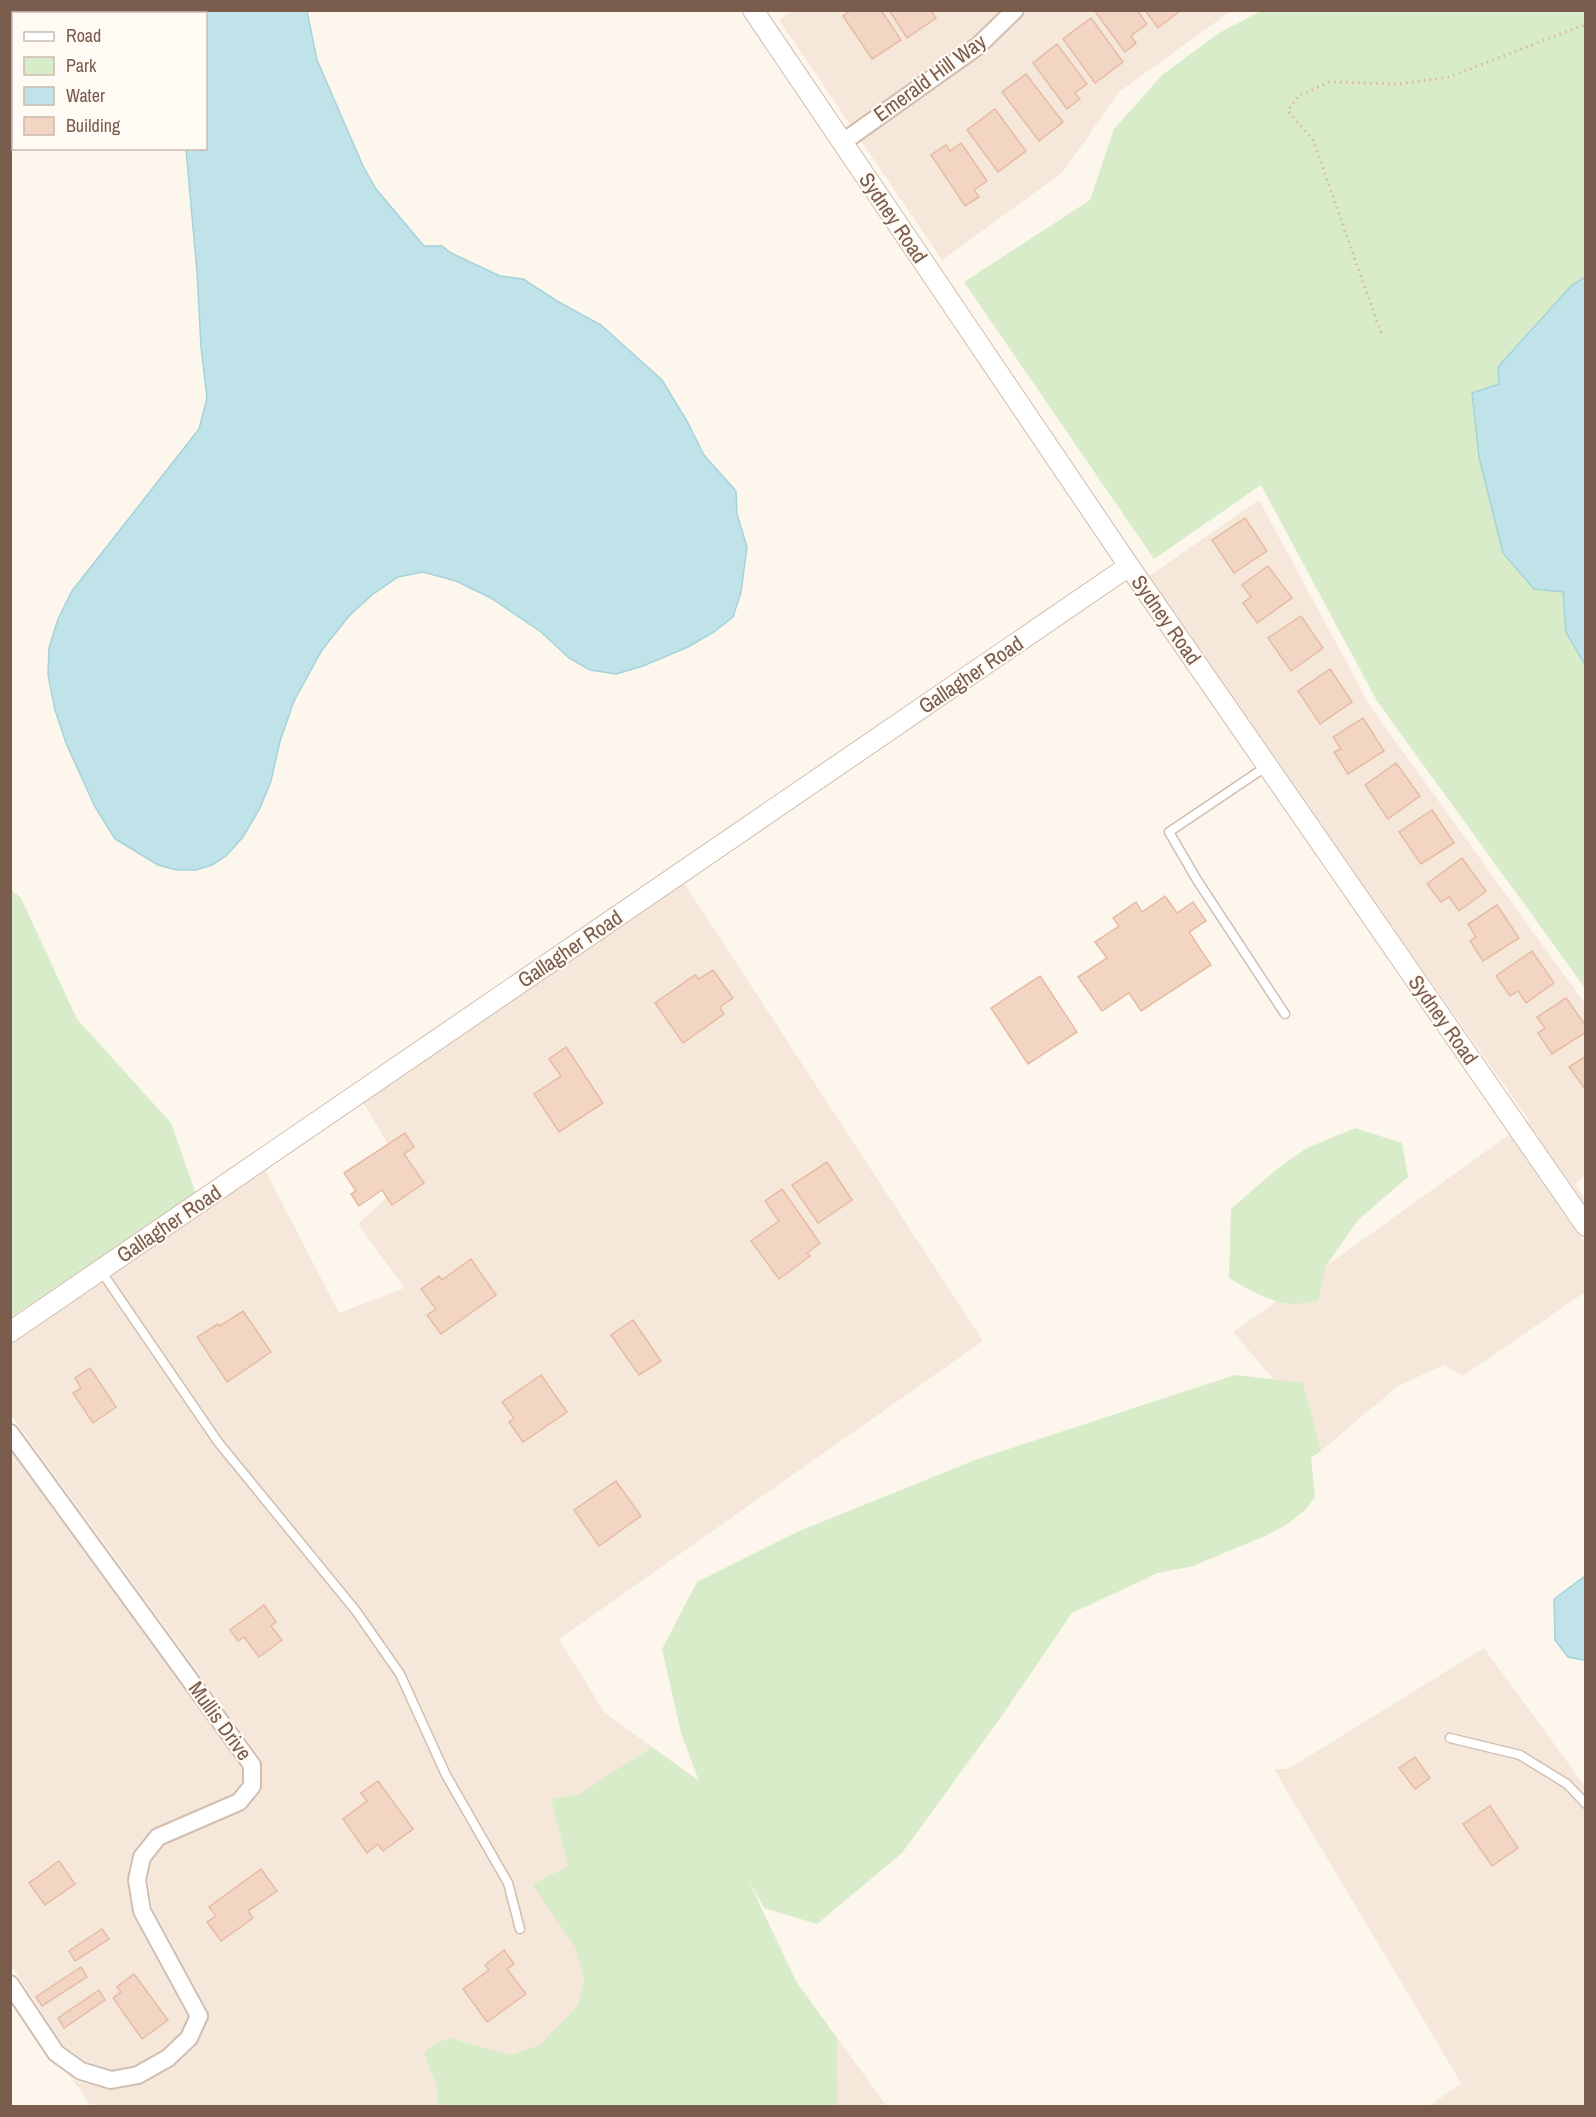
<svg xmlns="http://www.w3.org/2000/svg" width="1596" height="2117" font-family="'Archivo Narrow',sans-serif">
  <rect width="100%" height="100%" fill="#fdf6ec"/>
  <!-- residential -->
  <g fill="#f5e8da">
    <polygon points="793,10 1231,11 1119,92 1063,172 942,260 779,20"/>
    <polygon points="1259,500 1370,706 1585,1004 1585,1175 1575,1184 1585,1199 1585,1207 1527,1122 1529,1120 1373,900 1149,576"/>
    <polygon points="684,883 983,1341 559,1639 604,1712 652,1747 579,1794 551,1799 568,1866 532,1884 575,1947 584,1979 578,2005 550,2036 541,2044 511,2055 450,2038 424,2053 437,2089 438,2106 91,2106 70,2076 77,2081 107,2089 138,2085 172,2066 198,2041 208,2020 208,2011 152,1907 148,1879 151,1861 164,1845 247,1807 260,1791 262,1785 262,1764 261,1759 11,1415 10,1343 265,1170 339,1313 404,1288 358,1224 408,1178 363,1102"/>
    <polygon points="1510,1134 1585,1244 1585,1292 1463,1376 1444,1365 1398,1386 1321,1451 1303,1384 1274,1380 1233,1332 1277,1301 1292,1305 1318,1301 1326,1266"/>
    <polygon points="114,1247 118,1247 11,1320 11,1317"/>
    <polygon points="10,1450 242,1769 242,1783 233,1794 155,1828 132,1856 127,1883 133,1916 188,2018 181,2033 163,2050 135,2066 112,2070 87,2063 63,2045 11,1965"/>
    <polygon points="1484,1648 1585,1786 1585,2106 1429,2106 1461,2083 1274,1769 1288,1769"/>
    <polygon points="837,2038 887,2106 838,2106"/>
  </g>
  <!-- green -->
  <g fill="#d8ecc9">
    <polygon points="1261,11 1585,11 1585,988 1377,701 1261,485 1154,559 964,282 1090,200 1114,129 1162,75 1219,33"/>
    <polygon points="11,890 21,898 77,1019 171,1123 196,1194 11,1317"/>
    <path d="M1355,1128L1402,1143L1408,1177L1358,1220L1326,1266L1318,1301C1310,1302 1299,1305 1290,1304C1267,1301 1249,1290 1229,1278L1231,1209L1278,1168L1307,1148Z"/>
    <polygon points="1235,1375 1303,1383 1321,1451 1311,1458 1315,1497 1305,1510 1286,1525 1265,1536 1193,1566 1158,1573 1072,1613 1001,1717 902,1853 817,1924 764,1908 748,1880 796,1981 837,2038 838,2106 438,2106 437,2089 424,2053 434,2044 450,2038 511,2055 541,2044 578,2005 584,1979 575,1947 532,1884 568,1866 551,1799 579,1794 652,1747 699,1781 681,1733 662,1649 697,1582 797,1532 975,1460"/>
  </g>
  <!-- water -->
  <g fill="#bfe3e8" stroke="#a5d3da" stroke-width="1.5">
    <polygon points="104,11 307,11 317,60 363,166 376,189 424,246 442,246 451,253 500,276 523,279 557,301 601,325 662,380 687,421 704,455 736,491 737,514 747,547 741,592 733,617 714,632 688,647 643,666 616,674 590,670 569,658 541,632 491,598 456,581 423,572 398,577 372,595 349,616 322,650 294,701 280,741 271,781 260,808 243,837 226,856 212,865 196,870 176,870 158,865 115,839 95,807 66,743 55,710 48,675 49,648 58,619 72,591 199,429 207,398 201,347 197,272 186,149 206,148 206,14 108,14"/>
    <polygon points="1585,277 1585,665 1566,632 1563,592 1534,589 1503,553 1479,457 1472,393 1499,384 1498,367 1571,286"/>
    <polygon points="1585,1576 1586,1660 1583,1660 1568,1657 1555,1640 1554,1599"/>
  </g>
  <!-- building -->
  <g fill="#f3d5c3" stroke="#e6bba3" stroke-width="1.5">
    <polygon points="851,10 881,10 901,40 872,59 843,16"/>
    <polygon points="889,10 931,10 936,18 907,38"/>
    <polygon points="1094,10 1137,10 1147,24 1131,36 1136,43 1125,52"/>
    <polygon points="1145,10 1181,10 1158,28"/>
    <polygon points="1091,18 1123,62 1095,83 1063,39"/>
    <polygon points="1057,44 1087,84 1075,93 1080,99 1067,109 1033,63"/>
    <polygon points="1026,74 1063,122 1039,141 1002,92"/>
    <polygon points="995,109 1026,151 998,172 967,130"/>
    <polygon points="961,143 987,181 974,190 979,197 965,206 931,155 946,145 950,151"/>
    <polygon points="1245,518 1267,551 1234,573 1212,540"/>
    <polygon points="1268,566 1292,598 1257,623 1243,603 1251,597 1242,585"/>
    <polygon points="1301,616 1323,648 1291,671 1268,638"/>
    <polygon points="1330,669 1352,702 1320,724 1298,691"/>
    <polygon points="1363,718 1384,751 1348,774 1334,752 1341,749 1333,737"/>
    <polygon points="1396,763 1420,796 1388,819 1365,785"/>
    <polygon points="1432,810 1454,843 1421,864 1399,832"/>
    <polygon points="1462,858 1486,891 1459,911 1449,897 1441,902 1427,884"/>
    <polygon points="1165,896 1177,913 1193,902 1206,921 1189,932 1211,965 1141,1011 1129,993 1102,1011 1078,977 1107,958 1095,942 1119,926 1113,918 1136,902 1142,912"/>
    <polygon points="1497,905 1519,938 1483,961 1470,941 1476,937 1468,924"/>
    <polygon points="1532,951 1554,983 1526,1003 1518,991 1510,996 1496,976"/>
    <polygon points="713,970 733,998 720,1007 724,1014 683,1043 655,1003 695,975 699,979"/>
    <polygon points="1040,976 1077,1032 1028,1064 991,1008"/>
    <polygon points="1566,998 1586,1026 1586,1032 1552,1054 1538,1033 1545,1028 1537,1017"/>
    <polygon points="566,1047 603,1103 559,1132 534,1094 561,1076 549,1059"/>
    <polygon points="1586,1056 1586,1090 1569,1067"/>
    <polygon points="405,1133 414,1147 404,1154 424,1183 392,1205 382,1190 359,1206 351,1194 356,1191 344,1173"/>
    <polygon points="827,1162 852,1200 818,1223 792,1185"/>
    <polygon points="782,1189 820,1243 807,1253 810,1256 779,1279 751,1241 779,1221 765,1201"/>
    <polygon points="471,1259 496,1295 441,1334 427,1315 436,1309 421,1289 439,1276 442,1280"/>
    <polygon points="243,1311 271,1352 227,1382 197,1337 218,1324 220,1326"/>
    <polygon points="633,1320 661,1361 639,1375 611,1335"/>
    <polygon points="90,1368 116,1407 93,1423 73,1393 81,1388 75,1378"/>
    <polygon points="541,1375 567,1412 523,1442 509,1422 514,1418 502,1402"/>
    <polygon points="616,1481 641,1516 599,1546 574,1510"/>
    <polygon points="264,1605 276,1622 271,1626 282,1640 259,1657 244,1637 238,1641 230,1630"/>
    <polygon points="1415,1757 1430,1778 1415,1789 1399,1768"/>
    <polygon points="378,1781 413,1829 383,1851 378,1844 367,1853 343,1819 367,1801 361,1793"/>
    <polygon points="1490,1806 1518,1848 1492,1866 1463,1824"/>
    <polygon points="59,1861 75,1884 45,1905 29,1883"/>
    <polygon points="261,1869 277,1891 248,1911 253,1918 221,1941 207,1922 216,1916 209,1907"/>
    <polygon points="102,1929 109,1939 75,1961 69,1951"/>
    <polygon points="504,1950 514,1964 507,1969 526,1994 487,2022 463,1989 489,1970 485,1965"/>
    <polygon points="81,1967 87,1977 42,2006 36,1997"/>
    <polygon points="134,1974 168,2020 142,2039 113,1998 121,1992 117,1987"/>
    <polygon points="99,1990 105,2000 64,2028 58,2018"/>
  </g>
  <g fill="none" stroke-linecap="round" stroke-linejoin="round">
    <!-- service casing -->
    <g stroke="#d1beb0" stroke-width="11">
      <g id="service">
        <polyline points="1267,766 1169,832 1197,880 1285,1014"/>
        <polyline points="101,1271 218,1442 356,1611 400,1674 446,1775 508,1883 520,1929"/>
        <polyline points="1450,1738 1520,1755 1567,1784 1586,1804"/>
      </g>
    </g>
    <!-- minor casing -->
    <g stroke="#d1beb0" stroke-width="20">
      <g id="minor">
        <polyline points="843,142 978,46 1015,10"/>
        <polyline points="10,1433 252,1765 252,1786 239,1802 158,1837 142,1857 137,1880 142,1911 199,2016 189,2038 168,2058 138,2075 111,2080 81,2071 56,2053 10,1984"/>
      </g>
    </g>
    <!-- tertiary casing -->
    <g stroke="#d1beb0" stroke-width="22">
      <g id="tertiary">
        <polyline points="753,10 1129,566 1586,1226"/>
        <polyline points="10,1332 1129,566"/>
      </g>
    </g>
    <!-- path -->
    <polyline stroke="#d9b8a5" stroke-width="3" stroke-dasharray="1.5 4.5" stroke-linecap="butt" points="1381,333 1313,140 1288,111 1298,96 1329,82 1399,84 1449,77 1586,24"/>
    <!-- service -->
    <use href="#service" stroke="#fff" stroke-width="8"/>
    <!-- minor -->
    <use href="#minor" stroke="#fff" stroke-width="16"/>
    <!-- tertiary -->
    <use href="#tertiary" stroke="#fff" stroke-width="20"/>
  </g>
  <g text-anchor="middle" stroke-width="4.5" stroke-linejoin="round" paint-order="stroke">
    <!-- street labels -->
    <g font-size="21" fill="#7a5c4d" stroke="#fffaf3">
      <text transform="translate(930 78) rotate(-36)" y="7">Emerald Hill Way</text>
      <text transform="translate(893 218) rotate(56)" y="7">Sydney Road</text>
      <text transform="translate(1166 620) rotate(55)" y="7">Sydney Road</text>
      <text transform="translate(971 675) rotate(-34)" y="7">Gallagher Road</text>
      <text transform="translate(570 949) rotate(-34)" y="7">Gallagher Road</text>
      <text transform="translate(1443 1020) rotate(55)" y="7">Sydney Road</text>
      <text transform="translate(169 1224) rotate(-34)" y="7">Gallagher Road</text>
      <text transform="translate(220 1721) rotate(54)" y="7">Mullis Drive</text>
    </g>
  </g>
  <!-- border -->
  <rect width="1596" height="2117" fill="none" stroke="#7a5c4d" stroke-width="24"/>
  <!-- legend -->
  <rect x="12" y="12" width="195" height="138" fill="#fffaf3" stroke="#cabbb1" stroke-width="1.5"/>
  <rect x="24" y="32" width="30" height="9" fill="#ffffff" stroke="#cabbb1" stroke-width="1.5"/>
  <text x="66" y="42" font-size="18" fill="#7a5c4d">Road</text>
  <rect x="24" y="57" width="30" height="18" fill="#d8ecc9" stroke="#cabbb1" stroke-width="1.5"/>
  <text x="66" y="72" font-size="18" fill="#7a5c4d">Park</text>
  <rect x="24" y="87" width="30" height="18" fill="#bfe3e8" stroke="#cabbb1" stroke-width="1.5"/>
  <text x="66" y="102" font-size="18" fill="#7a5c4d">Water</text>
  <rect x="24" y="117" width="30" height="18" fill="#f3d5c3" stroke="#cabbb1" stroke-width="1.5"/>
  <text x="66" y="132" font-size="18" fill="#7a5c4d">Building</text>
</svg>
